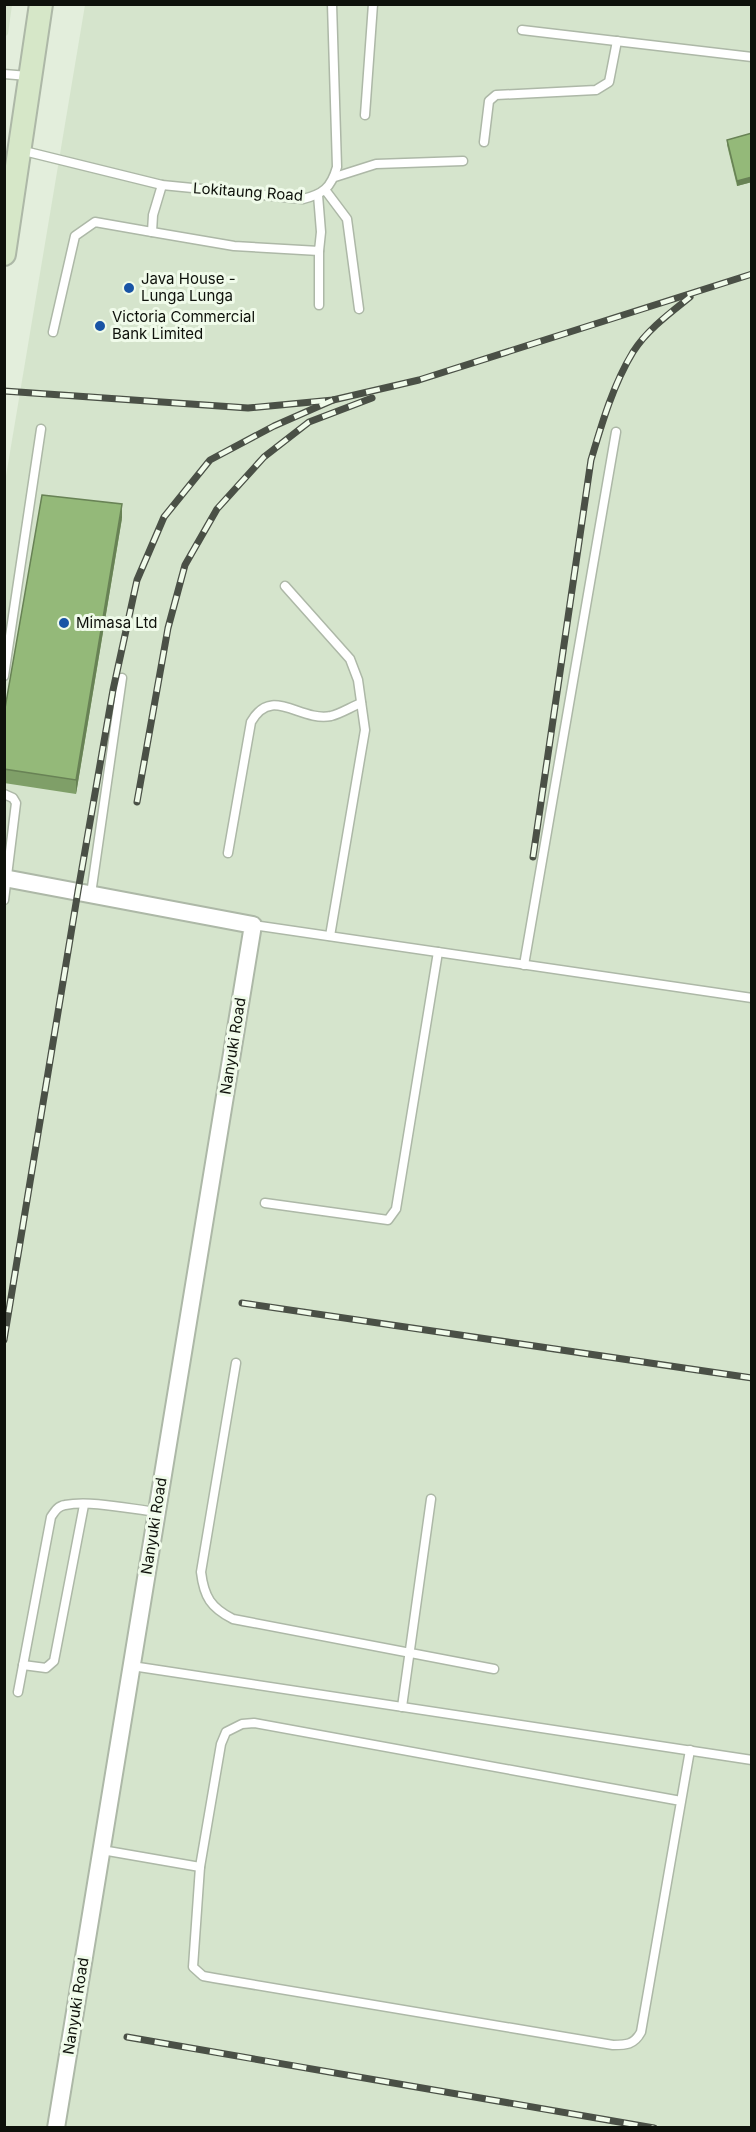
<svg xmlns="http://www.w3.org/2000/svg" width="756" height="2132" font-family="Inter,sans-serif">
  <rect width="100%" height="100%" fill="#e3eedc"/>
  <!-- built -->
  <g fill="#d5e4cc">
    <polygon points="5,4 12,5 8,34 5,37"/>
    <polygon points="85,5 751,5 751,2127 5,2127 4,488"/>
  </g>
  <g fill="none" stroke-linecap="round" stroke-linejoin="round">
    <!-- service casing -->
    <g stroke="#adb8a7" stroke-width="11">
      <g id="service">
        <polyline points="522,30 752,57"/>
        <polyline points="4,74 28,76"/>
        <polyline points="365,115 373,4"/>
        <polyline points="484,142 489,101 496,95 596,90 609,82 617,41"/>
        <path d="M20,150L162,185L303,199C323,194 331,188 337,167L332,4"/>
        <polyline points="335,177 376,164 463,161"/>
        <polyline points="326,191 347,219 359,309"/>
        <polyline points="152,232 234,246 319,251 321,232 318,195"/>
        <polyline points="319,305 319,251"/>
        <polyline points="53,332 75,236 95,222 152,232 153,215 162,185"/>
        <polyline points="285,586 350,659 358,680 365,730 330,936"/>
        <polyline points="4,676 41,429"/>
        <polyline points="4,794 13,798 16,803 4,900"/>
        <path d="M228,853L251,722C272,685 299,722 331,716C340,714 351,707 361,703"/>
        <polyline points="91,894 122,678"/>
        <polyline points="253,925 752,998"/>
        <polyline points="524,965 616,432"/>
        <polyline points="265,1203 388,1220 396,1209 438,952"/>
        <path d="M236,1363L201,1572C204,1597 211,1608 233,1619L494,1669"/>
        <polyline points="23,1665 46,1668 54,1661 84,1505"/>
        <polyline points="132,1666 752,1760"/>
        <path d="M18,1692L51,1517C55,1511 58,1506 65,1505C91,1500 130,1509 157,1512"/>
        <polyline points="402,1707 431,1499"/>
        <path d="M681,1801L254,1723L242,1724L226,1732L221,1744L200,1867L193,1967L203,1976L214,1978L613,2045C626,2045 634,2045 641,2032L690,1750"/>
        <polyline points="102,1850 200,1867"/>
      </g>
    </g>
    <!-- minor casing -->
    <g stroke="#adb8a7" stroke-width="20">
      <polyline id="minor" points="4,878 253,925 56,2128"/>
    </g>
    <!-- secondary casing -->
    <g stroke="#adb8a7" stroke-width="26">
      <polyline id="secondary" points="4,254 41,4"/>
    </g>
    <!-- service -->
    <use href="#service" stroke="#fff" stroke-width="8"/>
    <!-- minor -->
    <use href="#minor" stroke="#fff" stroke-width="16"/>
    <!-- secondary -->
    <use href="#secondary" stroke="#d6e7c8" stroke-width="22"/>
    <!-- rail casing -->
    <g stroke="#4a5046" stroke-width="7">
      <g id="rail">
        <polyline points="4,391 248,408 333,400 419,380 752,274"/>
        <polyline points="137,802 168,628 185,565 217,509 264,457 309,422 372,398"/>
        <path d="M533,857L591,460C602,423 613,385 633,352C647,330 670,313 690,297"/>
        <polyline points="242,1303 752,1378"/>
        <polyline points="4,1340 78,891 113,690 137,580 164,517 210,460 274,426 333,400"/>
        <polyline points="127,2037 654,2128"/>
      </g>
    </g>
    <!-- rail -->
    <use href="#rail" stroke="#f0fbea" stroke-width="4.5" stroke-dasharray="14" stroke-linecap="butt"/>
  </g>
  <!-- wall -->
  <g fill="#7f9f68">
    <polygon points="752,133 752,182 737,186 727,145 727,140"/>
    <polygon points="122,518 76,794 4,783 4,714"/>
  </g>
  <!-- shaded-wall -->
  <g fill="#688255">
    <polygon points="752,177 752,182 737,186 737,181"/>
    <polygon points="122,504 122,518 76,794 76,780"/>
  </g>
  <!-- building -->
  <g fill="#94b979" stroke="#688255" stroke-width="1.5">
    <polygon points="752,133 752,177 737,181 727,140"/>
    <polygon points="42,495 122,504 76,780 4,769 4,714"/>
  </g>
  <!-- markers -->
  <g fill="#1854a5" stroke="#f0fbea" stroke-width="2">
    <circle cx="129" cy="288" r="6"/>
    <circle cx="100" cy="326" r="6"/>
    <circle cx="64" cy="623" r="6"/>
  </g>
  <g text-anchor="middle" stroke-width="6" stroke-linejoin="round" paint-order="stroke">
    <!-- street labels -->
    <g font-size="15" fill="#0e110b" stroke="#f0fbea">
      <text transform="translate(248 192) rotate(4)" y="5">Lokitaung Road</text>
      <text transform="translate(233 1046) rotate(-81)" y="5">Nanyuki Road</text>
      <text transform="translate(154 1526) rotate(-81)" y="5">Nanyuki Road</text>
      <text transform="translate(76 2006) rotate(-81)" y="5">Nanyuki Road</text>
    </g>
    <!-- poi labels -->
    <g font-size="15" fill="#0e110b" stroke="#f0fbea" text-anchor="start">
      <text x="141" y="284">Java House -<tspan x="141" dy="17">Lunga Lunga</tspan></text>
      <text x="112" y="322">Victoria Commercial<tspan x="112" dy="17">Bank Limited</tspan></text>
      <text x="76" y="628">Mimasa Ltd</text>
    </g>
  </g>
  <!-- border -->
  <rect width="756" height="2132" fill="none" stroke="#0e110b" stroke-width="12"/>
</svg>
